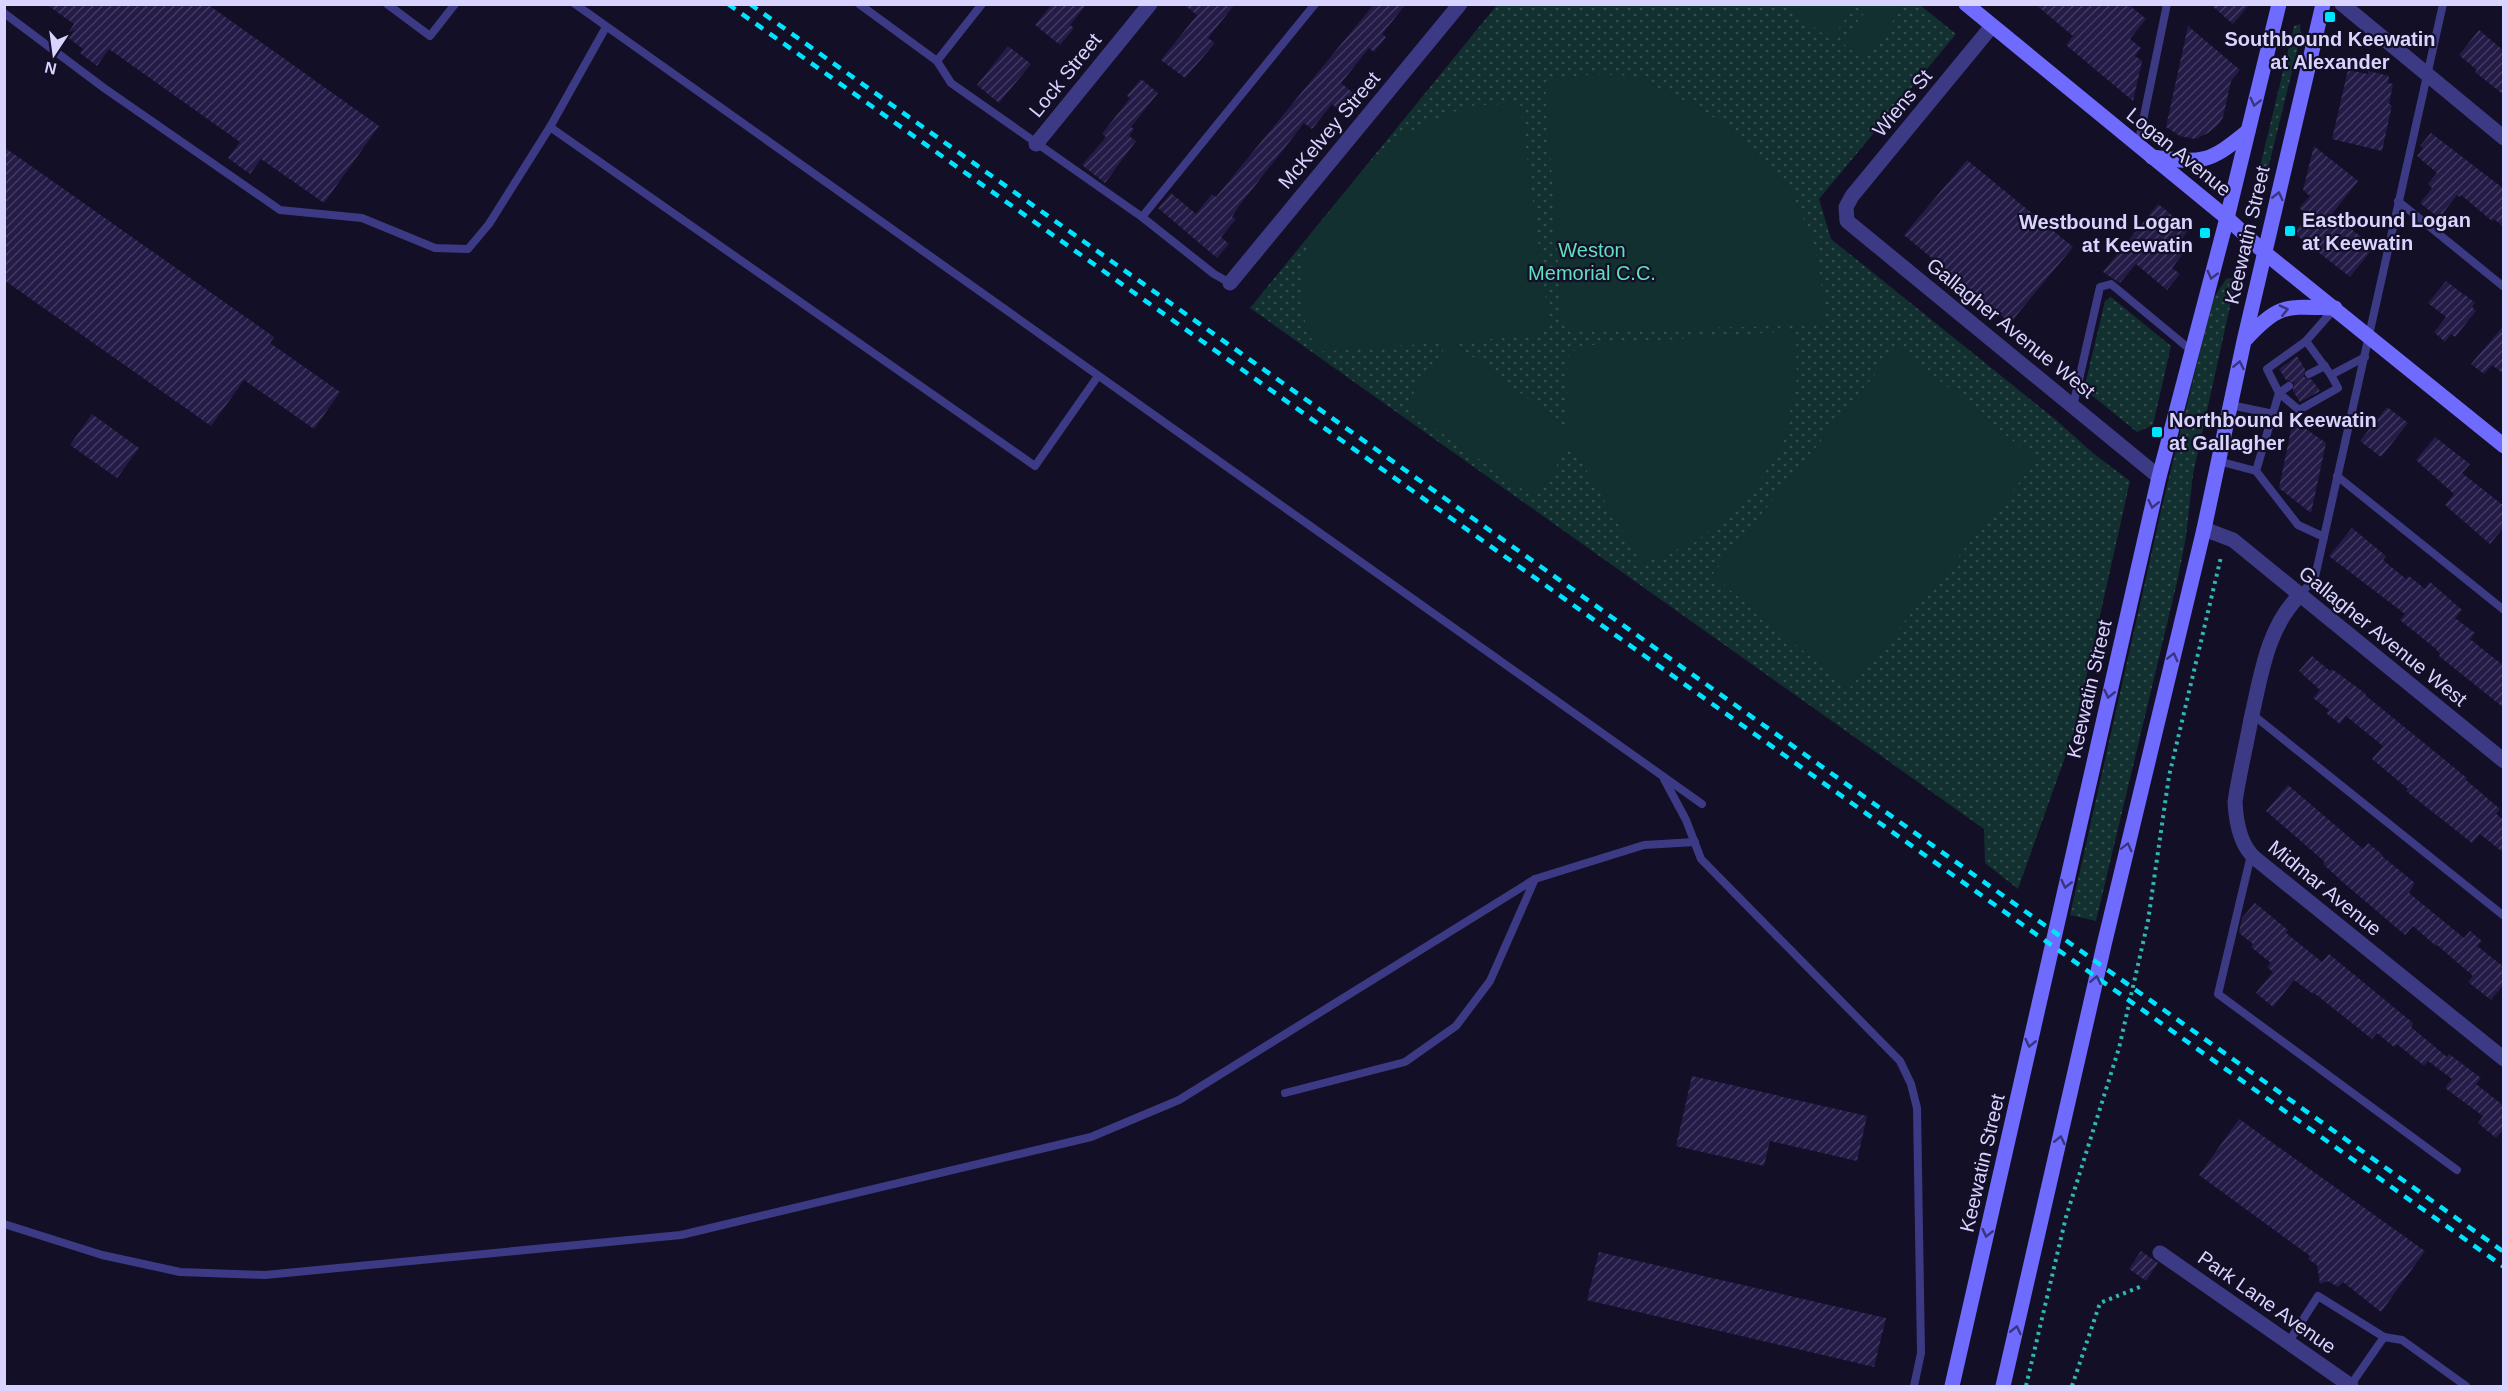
<svg xmlns="http://www.w3.org/2000/svg" width="2508" height="1391" font-family="Helvetica,sans-serif">
  <defs>
    <pattern id="grass-dots" width="8" height="8" patternUnits="userSpaceOnUse" patternTransform="scale(1.5)"><rect width="8" height="8" fill="#12302f"/><path d="M2 2h.1M6 6h.1" fill="none" stroke="#344d4e" stroke-width="1.8" stroke-linecap="round"/></pattern>
    <pattern id="building-hatch" width="6" height="6" patternUnits="userSpaceOnUse" patternTransform="scale(1.5)"><rect width="6" height="6" fill="#241b47"/><path d="M-1 1l2-2M0 6l6-6M5 7l2-2" fill="none" stroke="#433b63"/></pattern>
  </defs>
  <rect width="100%" height="100%" fill="#130f26"/>
  <!-- grass -->
  <g fill="url(#grass-dots)">
    <polygon points="1497,5 1920,5 1956,34 1819,199 1831,239 2056,420 2094,454 2130,481 2074,732 2018,889 1985,863 1984,829 1250,308"/>
    <polygon points="2300,24 2301,35 2267,173 2259,188 2256,183 2294,26"/>
    <polygon points="2233,278 2235,284 2193,474 2186,537 2178,578 2096,921 2070,915 2163,502 2213,299 2226,279"/>
    <polygon points="2111,297 2171,346 2153,425 2137,432 2084,389 2105,301"/>
  </g>
  <!-- pitch -->
  <g fill="#12302f">
    <polygon points="1797,5 1797,4 1857,5 1830,39 1793,11"/>
    <polygon points="1871,5 1900,5 1904,7 1863,59 1841,42"/>
    <polygon points="1593,74 1634,76 1694,105 1741,135 1793,195 1814,244 1822,288 1825,325 1578,331 1562,319 1545,82"/>
    <polygon points="1520,103 1549,323 1540,335 1453,342 1568,429 1568,357 1579,346 1796,331 1797,380 1783,444 1753,491 1696,542 1641,563 1571,444 1535,498 1404,407 1449,342 1316,352 1304,318 1302,270 1311,233 1388,145 1423,124 1469,106"/>
    <polygon points="1898,346 2037,461 1849,689 1712,575"/>
  </g>
  <!-- building -->
  <g fill="url(#building-hatch)">
    <polygon points="46,4 207,4 379,126 324,203 261,159 250,174 228,158 240,142 109,49 97,66 80,53 83,49 66,36 74,24"/>
    <polygon points="1052,4 1087,4 1070,25 1074,28 1060,45 1035,25"/>
    <polygon points="1183,4 1235,4 1208,38 1215,43 1185,78 1161,60 1197,15"/>
    <polygon points="1374,4 1406,4 1382,34 1386,37 1374,52 1369,48 1341,83 1353,93 1339,110 1332,104 1312,129 1304,123 1239,206 1232,217 1236,219 1221,237 1229,244 1217,258 1158,208 1171,193 1196,214 1212,194 1216,197"/>
    <polygon points="2035,4 2128,4 2146,19 2130,39 2141,48 2135,56 2142,61 2133,101 2066,45 2073,36"/>
    <polygon points="2210,4 2250,4 2233,24"/>
    <polygon points="2188,26 2240,70 2231,81 2223,117 2219,124 2208,133 2195,139 2180,136 2166,127"/>
    <polygon points="2479,30 2504,51 2504,95 2475,72 2477,70 2459,55"/>
    <polygon points="1008,46 1031,64 999,103 977,85"/>
    <polygon points="2348,70 2368,74 2368,71 2389,76 2388,83 2393,84 2389,104 2392,105 2382,151 2332,139"/>
    <polygon points="1141,79 1158,93 1131,127 1134,129 1129,136 1136,141 1105,183 1082,165 1106,137 1102,134 1130,98 1127,96"/>
    <polygon points="2431,133 2504,189 2504,227 2494,219 2492,221 2461,195 2459,197 2457,195 2439,218 2420,203 2432,188 2428,184 2437,173 2417,156 2423,148 2420,146"/>
    <polygon points="2314,146 2358,181 2332,214 2374,247 2350,277 2294,233 2308,215 2299,208 2310,196 2303,190"/>
    <polygon points="4,147 274,337 270,343 340,392 314,429 244,380 211,426 4,280"/>
    <polygon points="1967,160 2073,247 2010,323 1904,235"/>
    <polygon points="2158,204 2189,229 2177,245 2185,251 2172,268 2180,274 2167,290 2136,264 2120,283 2103,272"/>
    <polygon points="2446,281 2463,294 2461,299 2464,294 2475,303 2472,307 2476,311 2455,337 2451,334 2445,342 2434,332 2446,317 2428,303"/>
    <polygon points="2504,325 2504,374 2492,365 2484,374 2471,364"/>
    <polygon points="2297,356 2305,369 2304,377 2312,380 2320,391 2300,402 2293,391 2294,383 2286,380 2279,369"/>
    <polygon points="2387,407 2408,423 2381,457 2360,441"/>
    <polygon points="92,414 139,448 117,478 70,445"/>
    <polygon points="2293,420 2326,443 2311,513 2279,488"/>
    <polygon points="2435,437 2470,464 2462,473 2504,506 2504,527 2490,544 2445,505 2454,494 2416,460"/>
    <polygon points="2352,528 2386,556 2383,560 2406,579 2409,576 2425,589 2430,582 2462,610 2455,618 2475,633 2470,639 2504,666 2504,708 2439,656 2440,654 2436,649 2400,620 2405,614 2329,556"/>
    <polygon points="2312,656 2330,671 2332,669 2366,694 2365,695 2467,778 2466,780 2500,809 2496,814 2504,820 2504,853 2480,834 2472,843 2406,791 2408,789 2372,759 2383,746 2346,716 2340,724 2326,713 2329,710 2313,698 2320,690 2299,671"/>
    <polygon points="2288,785 2363,849 2368,843 2383,855 2382,856 2415,883 2409,893 2464,938 2470,931 2482,941 2477,946 2504,967 2504,984 2491,1000 2468,982 2473,976 2437,945 2436,946 2413,926 2405,935 2345,884 2323,864 2325,862 2266,811"/>
    <polygon points="2255,903 2288,930 2286,933 2322,962 2329,954 2413,1023 2411,1027 2447,1057 2449,1054 2481,1078 2476,1084 2504,1106 2504,1129 2496,1138 2478,1123 2483,1116 2445,1088 2452,1079 2428,1061 2424,1066 2397,1044 2394,1047 2377,1033 2372,1039 2314,993 2313,994 2294,980 2273,1007 2256,993 2273,972 2267,967 2271,963 2251,947 2253,944 2239,933 2242,918"/>
    <polygon points="1692,1076 1867,1116 1857,1161 1770,1141 1764,1166 1676,1146"/>
    <polygon points="2239,1119 2425,1251 2381,1312 2343,1282 2338,1287 2328,1281 2320,1284 2317,1265 2308,1259 2310,1256 2199,1175"/>
    <polygon points="2141,1251 2158,1263 2146,1281 2129,1269"/>
    <polygon points="1599,1252 1886,1318 1874,1367 1587,1300"/>
  </g>
  <g fill="none" stroke-linecap="round" stroke-linejoin="round">
    <!-- path -->
    <g stroke="#2fb8b0" stroke-width="4" stroke-dasharray="3 4.5" stroke-linecap="butt">
      <polyline points="2026,1386 2066,1217 2119,1048 2148,921 2169,776 2221,557"/>
      <polyline points="2072,1386 2100,1303 2142,1286"/>
    </g>
    <!-- service -->
    <g stroke="#3d3a85" stroke-width="8">
      <polyline points="387,4 430,36 455,4"/>
      <polyline points="575,4 1702,804"/>
      <polyline points="859,4 937,61 951,83 1142,217 1214,274 1230,283"/>
      <polyline points="4,13 104,88 280,210 362,218 435,248 468,249 489,224 550,127"/>
      <polyline points="606,27 550,127 1035,466 1098,376"/>
      <polyline points="937,61 982,4"/>
      <polyline points="2138,145 2167,4"/>
      <polyline points="2398,201 2504,287"/>
      <polyline points="1142,217 1315,4"/>
      <polyline points="2335,308 2306,341 2331,375 2365,357"/>
      <polyline points="2306,341 2267,369 2279,393 2299,410 2338,388 2331,375"/>
      <polyline points="2309,374 2325,366"/>
      <polyline points="2230,405 2274,414"/>
      <polyline points="2073,406 2100,287 2111,284 2192,351"/>
      <polyline points="2218,461 2256,471 2298,525 2324,537"/>
      <polyline points="2256,471 2279,393 2289,386"/>
      <polyline points="2337,476 2504,610"/>
      <polyline points="2300,595 2315,577 2443,4"/>
      <polyline points="2252,714 2504,916"/>
      <polyline points="1664,779 1686,820 1701,859 1900,1061 1911,1084 1917,1108 1921,1353 1914,1386"/>
      <polyline points="2251,855 2218,994 2457,1170"/>
      <polyline points="1285,1093 1405,1062 1456,1026 1490,981 1535,879 1644,845 1695,842"/>
      <polyline points="4,1224 102,1255 180,1272 265,1275 681,1235 1091,1137 1179,1100 1535,879"/>
      <polyline points="2384,1337 2402,1340 2466,1386"/>
      <polyline points="2288,1343 2318,1296 2384,1337 2350,1386"/>
    </g>
    <!-- minor -->
    <g stroke="#3d3a85" stroke-width="15">
      <polyline points="2342,4 2504,138"/>
      <polyline points="1992,26 1852,196 1846,207 1847,221 2159,477"/>
      <polyline points="1036,144 1150,4"/>
      <polyline points="1230,283 1460,4"/>
      <polyline points="2204,529 2233,540 2504,761"/>
      <path d="M2300,595C2267,627 2261,676 2251,719C2246,747 2239,774 2235,802C2236,822 2240,846 2256,859L2504,1059"/>
      <polyline points="2160,1253 2351,1386"/>
    </g>
    <!-- secondary -->
    <g stroke="#6f6bff" stroke-width="15">
      <polyline points="1966,4 2227,218 2265,253 2504,446"/>
      <path d="M2152,157C2203,163 2208,164 2248,131"/>
      <path d="M2246,339C2280,302 2287,307 2335,308"/>
      <polyline points="1952,1386 2159,477 2227,218 2279,4"/>
      <polyline points="2003,1386 2104,945 2204,529 2244,341 2323,4"/>
    </g>
    <!-- rail -->
    <g stroke="#00e5ff" stroke-width="4.5" stroke-dasharray="9 8" stroke-linecap="butt">
      <polyline points="728,4 2504,1267"/>
      <polyline points="750,4 2504,1252"/>
    </g>
  </g>
  <!-- one-way arrows -->
  <defs><path id="oneway-chevron" d="M-2-3.5L2.5 0L-2 3.5" fill="none" stroke-width="1.6" stroke-linecap="round" stroke-linejoin="round" transform="scale(1.5)"/></defs>
  <g stroke="#38347d">
    <use href="#oneway-chevron" transform="translate(2255 102) rotate(104)"/>
    <use href="#oneway-chevron" transform="translate(2278 196) rotate(-77)"/>
    <use href="#oneway-chevron" transform="translate(2212 275) rotate(105)"/>
    <use href="#oneway-chevron" transform="translate(2284 310) rotate(-13)"/>
    <use href="#oneway-chevron" transform="translate(2239 365) rotate(-78)"/>
    <use href="#oneway-chevron" transform="translate(2153 504) rotate(103)"/>
    <use href="#oneway-chevron" transform="translate(2173 657) rotate(-76)"/>
    <use href="#oneway-chevron" transform="translate(2109 694) rotate(103)"/>
    <use href="#oneway-chevron" transform="translate(2127 847) rotate(-76)"/>
    <use href="#oneway-chevron" transform="translate(2066 884) rotate(103)"/>
    <use href="#oneway-chevron" transform="translate(2096 980) rotate(-78)"/>
    <use href="#oneway-chevron" transform="translate(2030 1043) rotate(103)"/>
    <use href="#oneway-chevron" transform="translate(2060 1140) rotate(-77)"/>
    <use href="#oneway-chevron" transform="translate(1987 1233) rotate(103)"/>
    <use href="#oneway-chevron" transform="translate(2016 1330) rotate(-77)"/>
  </g>
  <!-- markers -->
  <g fill="#00e5ff" stroke="#130f26" stroke-width="2">
    <rect x="2324" y="11" width="12" height="12" rx="3"/>
    <rect x="2284" y="225" width="12" height="12" rx="3"/>
    <rect x="2199" y="227" width="12" height="12" rx="3"/>
    <rect x="2151" y="426" width="12" height="12" rx="3"/>
  </g>
  <g text-anchor="middle" stroke-width="4.5" stroke-linejoin="round" paint-order="stroke">
    <!-- poi labels -->
    <g font-size="20" font-weight="bold" fill="#d9d4ff" stroke="#130f26" text-anchor="start">
      <text x="2330" y="46" text-anchor="middle">Southbound Keewatin<tspan x="2330" dy="23">at Alexander</tspan></text>
      <text x="2302" y="227">Eastbound Logan<tspan x="2302" dy="23">at Keewatin</tspan></text>
      <text x="2193" y="229" text-anchor="end">Westbound Logan<tspan x="2193" dy="23">at Keewatin</tspan></text>
      <text x="2169" y="427">Northbound Keewatin<tspan x="2169" dy="23">at Gallagher</tspan></text>
    </g>
    <!-- street labels -->
    <g font-size="20" fill="#d9d4ff" stroke="#130f26">
      <text transform="translate(1065 75) rotate(-51)" y="7">Lock Street</text>
      <text transform="translate(1902 103) rotate(-50)" y="7">Wiens St</text>
      <text transform="translate(1329 130) rotate(-50)" y="7">McKelvey Street</text>
      <text transform="translate(2179 152) rotate(39)" y="7">Logan Avenue</text>
      <text transform="translate(2247 235) rotate(-77)" y="7">Keewatin Street</text>
      <text transform="translate(2011 328) rotate(39)" y="7">Gallagher Avenue West</text>
      <text transform="translate(2383 636) rotate(39)" y="7">Gallagher Avenue West</text>
      <text transform="translate(2089 689) rotate(-77)" y="7">Keewatin Street</text>
      <text transform="translate(2325 888) rotate(39)" y="7">Midmar Avenue</text>
      <text transform="translate(1982 1163) rotate(-77)" y="7">Keewatin Street</text>
      <text transform="translate(2267 1302) rotate(35)" y="7">Park Lane Avenue</text>
    </g>
    <!-- park labels -->
    <g font-size="20" fill="#5fe0c0" stroke="#130f26">
      <text x="1592" y="257">Weston<tspan x="1592" dy="23">Memorial C.C.</tspan></text>
    </g>
  </g>
  <!-- border -->
  <rect width="2508" height="1391" fill="none" stroke="#d9d4ff" stroke-width="12"/>
  <!-- north arrow -->
  <g transform="translate(54 54) rotate(193)" stroke="#130f26" stroke-width="4.5" paint-order="stroke">
  <path d="M0-4.5L10 22L0 15L-10 22Z" fill="#d9d4ff"/>
  <text y="-9" font-size="16" font-weight="bold" text-anchor="middle" fill="#d9d4ff">N</text>
  </g>
</svg>
